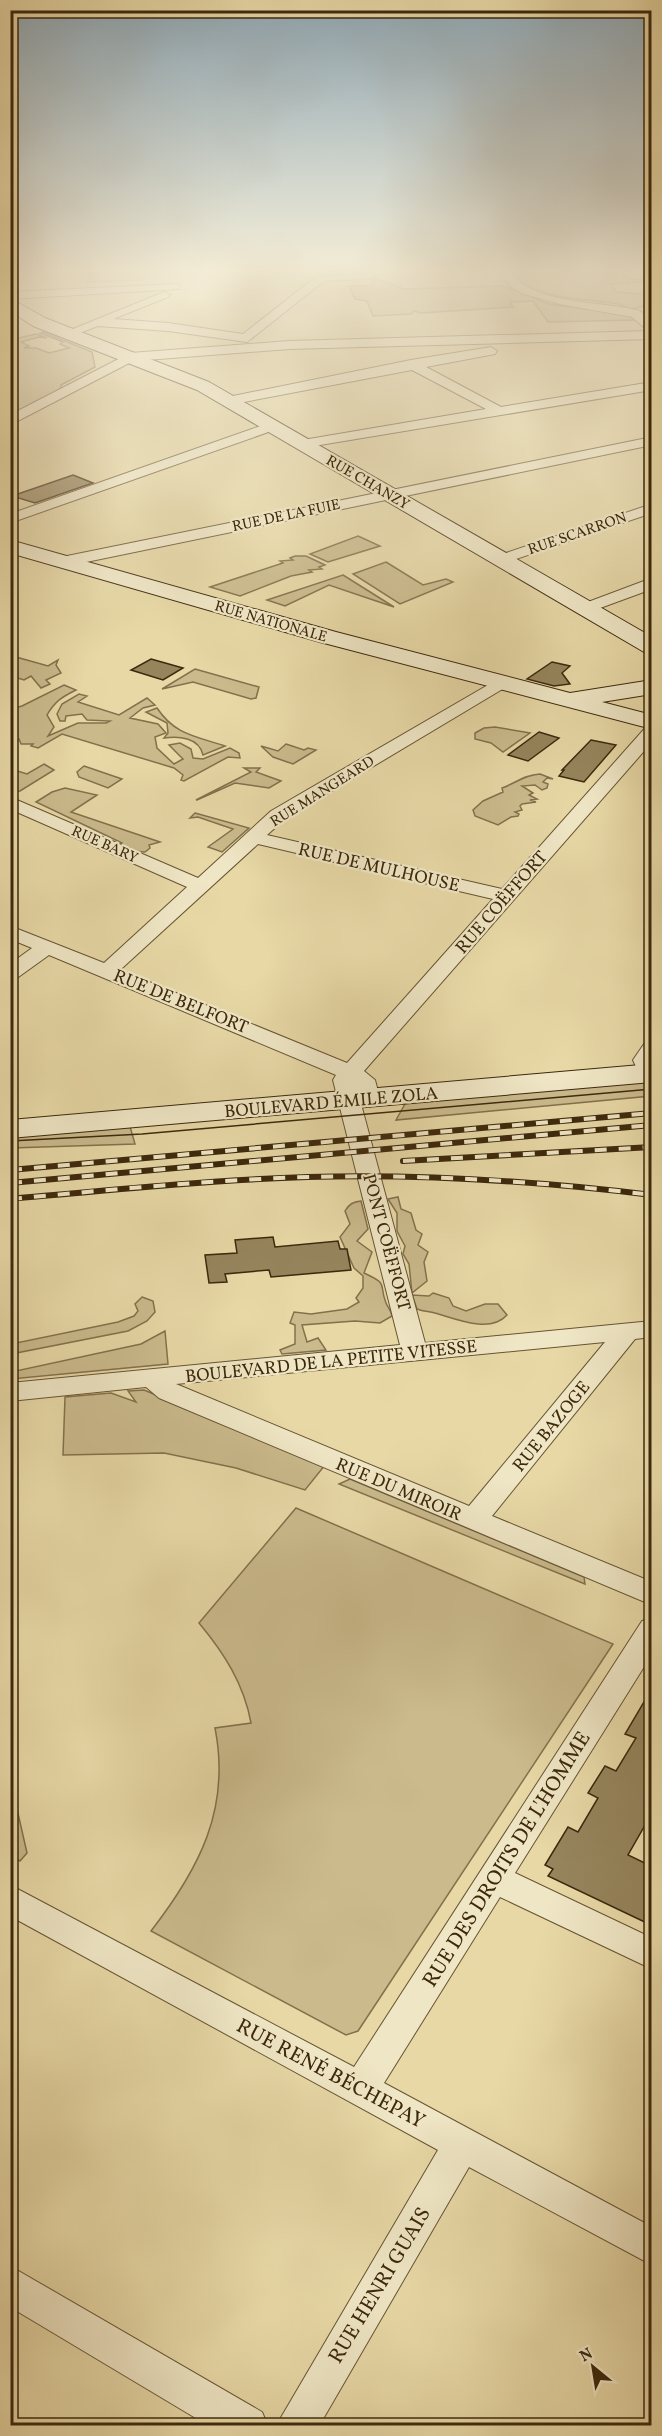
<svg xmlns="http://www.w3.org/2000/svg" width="662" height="2436" font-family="Vollkorn,serif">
  <rect width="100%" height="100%" fill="#e7d8a6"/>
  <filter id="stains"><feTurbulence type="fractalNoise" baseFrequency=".00333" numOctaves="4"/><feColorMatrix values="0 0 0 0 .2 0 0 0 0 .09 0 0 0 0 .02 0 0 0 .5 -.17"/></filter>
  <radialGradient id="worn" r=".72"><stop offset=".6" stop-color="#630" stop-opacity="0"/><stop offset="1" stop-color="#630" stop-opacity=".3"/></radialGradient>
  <!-- green -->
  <g fill="#caba8c" stroke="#83714c" stroke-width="1.5">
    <polygon points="90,273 143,273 142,280 87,282"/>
    <path d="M517,273H621L630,280L651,278V281L611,284L616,292L651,295V303L632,310C623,307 626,306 618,304C591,299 535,299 517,278Z"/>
    <polygon points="377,279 404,289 504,286 549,304 585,309 598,308 630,314 635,320 548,322 533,301 510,302 513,307 421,313 414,311 411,314 373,316 367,301 355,299 349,286 373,286 372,281"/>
    <polygon points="43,332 92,352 95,367 61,385 61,389 11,416 10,340 36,334 47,338 39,337 21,342 29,346 24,348 36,348 49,353 69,348 60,344 63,342 40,333"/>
    <polygon points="358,536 380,546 328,562 310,554"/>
    <polygon points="295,556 306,556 325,565 319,567 322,569 309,570 312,572 291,576 240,596 210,587 283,563 280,561 293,560 290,558"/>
    <polygon points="386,562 423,585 446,579 453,582 400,604 353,574"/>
    <polygon points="343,575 394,607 329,585 285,606 267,600"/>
    <polygon points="16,657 48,666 58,660 56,665 61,673 46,680 50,684 41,688 31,676 24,680 11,676 11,661"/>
    <polygon points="195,669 259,687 256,698 251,699 193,682 162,689"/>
    <path d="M64,685L76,690C62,697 55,701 47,715L54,727L48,736L78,723H106L110,721L87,720L82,714L66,716L65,721H60L57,714L62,704L79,694L87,696L78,702L119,715L147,698L155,705L143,708L130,718L158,724L166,733L155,737L157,748L174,764L183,759L169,745L180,743L191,749L193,758L203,759L230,748L239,753L240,758L228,757L184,781L181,780L183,775L174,768L62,734L38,748L31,746L33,744H21L19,739L11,740V729L14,728L11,722V709L22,706Z"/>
    <path d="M157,708C175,735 195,736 225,746L203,755C199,737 178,736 164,738L168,733L167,723L146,712Z"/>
    <polygon points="495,727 530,733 503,752 491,743 475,739 475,733 484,728"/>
    <polygon points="286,744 304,750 308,748 316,750 293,764 273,757 261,746 278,751"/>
    <polygon points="44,764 54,770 20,791 11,792 11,769 27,774"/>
    <polygon points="84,766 122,779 108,788 79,777 77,772"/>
    <polygon points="244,768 260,768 256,772 281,781 269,788 235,783 197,800 196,800 251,772"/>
    <path d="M540,774L553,779L547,778L543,782L548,784L547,788L542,790L535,785L522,786L533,793L529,795L537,799L530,800L536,802L522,804L520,806L522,810L515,812L519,814L518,816L511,817L498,825L475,816L473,810L483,801L503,792L502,788C516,783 524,775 540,774Z"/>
    <polygon points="65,788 97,795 71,812 160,842 149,845 150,848 145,852 129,851 120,845 122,843 36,802 52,792"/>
    <polygon points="195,813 249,828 222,852 208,847 233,829 198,817 190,818"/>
    <polygon points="651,1073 651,1096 396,1120 410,1095"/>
    <polygon points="129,1123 135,1144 11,1148 11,1132"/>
    <polygon points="398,1197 401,1209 411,1213 416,1230 422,1234 418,1245 428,1252 424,1262 427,1281 412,1293 409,1264 403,1254 405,1246 397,1231 397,1213 388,1199"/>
    <path d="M361,1201L368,1229L357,1241L372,1252L364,1273C390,1285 378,1283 386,1303C388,1308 391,1310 392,1316L380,1323L355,1321L302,1325L307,1342L318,1338L326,1350L282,1354L280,1350L295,1344V1325L290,1323L294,1312L311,1314L347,1309L359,1302L356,1298L363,1288V1276L354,1268L340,1237L350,1224L345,1211C349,1204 353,1202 361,1201Z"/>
    <path d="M433,1293L449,1298L453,1306L466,1311L485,1304H498L507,1315C490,1334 456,1319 435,1313C429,1311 424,1312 417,1309L412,1295L429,1296Z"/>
    <polygon points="142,1297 153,1301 155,1312 147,1321 128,1331 11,1354 11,1344 118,1322 134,1316 138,1311 135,1304"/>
    <polygon points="165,1331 168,1364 11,1379 11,1372 141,1344"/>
    <polygon points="144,1390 325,1465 305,1490 236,1468 164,1453 63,1455 65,1397 111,1393 136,1402 128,1391"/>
    <polygon points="350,1479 584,1577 585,1584 339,1484"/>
    <path d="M296,1508L613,1644L358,2031L346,2035L151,1931C199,1869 231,1809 215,1728L251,1723C244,1684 224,1653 199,1623Z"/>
    <polygon points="10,1778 27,1853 20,1861 11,1856"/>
  </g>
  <!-- building -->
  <g fill="#95845c" stroke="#3c280c" stroke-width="1.5">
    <polygon points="73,475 93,483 35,503 12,496"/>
    <polygon points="151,659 183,668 163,680 131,670"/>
    <polygon points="552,662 570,666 562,673 570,684 554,686 527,679"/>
    <polygon points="539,732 559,738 528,761 508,755"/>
    <polygon points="591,740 616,745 584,782 559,776 564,770 562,770"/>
    <polygon points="273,1237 275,1247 338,1241 340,1249 347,1249 351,1270 271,1277 269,1270 225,1274 227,1282 209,1283 205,1255 237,1253 235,1240"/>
    <polygon points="651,1690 651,1830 644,1827 628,1855 651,1866 651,1925 548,1876 553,1869 545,1865 568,1827 578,1832 598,1798 588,1793 605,1766 616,1771 636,1738 625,1734"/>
  </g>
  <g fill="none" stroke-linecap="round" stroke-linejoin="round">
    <!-- street casing -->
    <g stroke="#675432" stroke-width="2">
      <g id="street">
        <polygon points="373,273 375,276 369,279 324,281 247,342 168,331 98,326 69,337 63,333 164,292 170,295 168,297 113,319 168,323 243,334 317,276"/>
        <path d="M500,273H512C533,305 605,301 640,311L652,322V339L289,349L133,361L10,425V415L130,353L289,341L648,331L632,317L559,304L521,293L509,285Z"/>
        <polygon points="175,284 179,285 179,289 10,299 10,292"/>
        <polygon points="491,347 497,351 495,354 426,367 501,407 652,382 652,390 302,448 297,447 297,441 486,409 412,370 228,405 221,401 228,397 411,360"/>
        <polygon points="272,422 279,426 277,429 10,523 10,514"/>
        <polygon points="652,437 652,445 62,567 54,562 62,557"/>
        <polygon points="652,504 652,513 507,562 497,562 494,559 497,556"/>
        <polygon points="652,578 652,589 592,611 586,613 578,608 580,605"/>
        <path d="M500,678L508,683L506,687L285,819L267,835L502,889L646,727L652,726V742L364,1071L375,1080L380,1099L377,1104H361L425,1343L652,1321V1337L635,1339L492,1516L652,1582V1605L159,1398L146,1387L10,1401V1383L400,1345L333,1080L336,1075L49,955L17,978L10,980V964L32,948L10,939V926L104,963L187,887L10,809V797L198,878L271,811ZM258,844L493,899L347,1063L120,970ZM605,1342L469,1506L176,1384Z"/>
        <polygon points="652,1043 652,1079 641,1078 633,1060 644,1044"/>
        <polygon points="652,1618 652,1654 515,1873 652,1938 652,1969 500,1897 384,2083 652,2227 652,2265 469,2167 319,2426 276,2426 438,2150 10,1916 10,1885 354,2067 642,1621"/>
        <polygon points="10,2266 262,2412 268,2426 209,2426 10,2307"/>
      </g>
    </g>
    <!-- secondary casing -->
    <g stroke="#3c280c" stroke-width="2">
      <g id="secondary">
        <polygon points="10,298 45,318 209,382 652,637 652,654 644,652 197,390 33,326 10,311"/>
        <polygon points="10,540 336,632 570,693 652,680 652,694 602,702 652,715 652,729 320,642 10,553"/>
        <polygon points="652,1064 652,1082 10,1138 10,1120"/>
      </g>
    </g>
    <!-- street -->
    <use href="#street" fill="#efe6c5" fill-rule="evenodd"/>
    <!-- secondary -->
    <use href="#secondary" fill="#efe6c5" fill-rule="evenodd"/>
    <!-- tram -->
    <polyline stroke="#3c280c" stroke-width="1.5" points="10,1141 142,1134 652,1089"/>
    <!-- rail casing -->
    <g stroke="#3c280c" stroke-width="6">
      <g id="rail">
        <polyline points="403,1161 652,1147"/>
        <polyline points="10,1170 652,1113"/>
        <polyline points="10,1183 652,1125"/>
        <path d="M10,1199C109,1190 209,1180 308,1177C423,1174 538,1181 652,1195"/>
      </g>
    </g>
    <!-- rail -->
    <use href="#rail" stroke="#efe6c5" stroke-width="4" stroke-dasharray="12" stroke-linecap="butt"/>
  </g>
  <!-- sky -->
  <linearGradient id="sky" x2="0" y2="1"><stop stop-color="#90aab9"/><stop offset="0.44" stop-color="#f4edd7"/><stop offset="1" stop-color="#f4edd7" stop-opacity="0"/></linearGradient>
  <rect width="662" height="614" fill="url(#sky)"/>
  <g text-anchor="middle" stroke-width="4.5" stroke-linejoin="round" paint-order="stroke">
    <!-- far-street labels -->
    <g font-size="15" fill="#3c280c" stroke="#efe6c5">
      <text transform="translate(368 482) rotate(30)" y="5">RUE CHANZY</text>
      <text transform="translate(286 515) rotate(-12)" y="5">RUE DE LA FUIE</text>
      <text transform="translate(577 533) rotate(-19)" y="5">RUE SCARRON</text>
      <text transform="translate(271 621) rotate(16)" y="5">RUE NATIONALE</text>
      <text transform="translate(322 791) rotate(-32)" y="5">RUE MANGEARD</text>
      <text transform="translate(105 844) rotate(24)" y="5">RUE BARY</text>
    </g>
    <!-- street labels -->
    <g font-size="18" fill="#3c280c" stroke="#efe6c5">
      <text transform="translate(379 867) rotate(13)" y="6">RUE DE MULHOUSE</text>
      <text transform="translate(501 902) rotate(-49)" y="6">RUE COËFFORT</text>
      <text transform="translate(181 1001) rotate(22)" y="6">RUE DE BELFORT</text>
      <text transform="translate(331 1102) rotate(-5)" y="6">BOULEVARD ÉMILE ZOLA</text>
      <text transform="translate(387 1242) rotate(75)" y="6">PONT COËFFORT</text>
      <text transform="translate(331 1361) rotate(-6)" y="6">BOULEVARD DE LA PETITE VITESSE</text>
      <text transform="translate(551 1426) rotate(-51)" y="6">RUE BAZOGE</text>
      <text transform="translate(399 1489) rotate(23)" y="6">RUE DU MIROIR</text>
    </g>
    <!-- near-street labels -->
    <g font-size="21" fill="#3c280c" stroke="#efe6c5">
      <text transform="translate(506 1859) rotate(-58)" y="7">RUE DES DROITS DE L'HOMME</text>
      <text transform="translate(331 2073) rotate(28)" y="7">RUE RENÉ BÉCHEPAY</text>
      <text transform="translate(379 2285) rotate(-59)" y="7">RUE HENRI GUAIS</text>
    </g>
  </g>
  <!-- margin -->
  <rect width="662" height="2436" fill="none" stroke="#e7d8a6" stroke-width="36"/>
  <rect x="12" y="12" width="638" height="2412" fill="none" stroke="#3c280c" stroke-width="3"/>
  <rect x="18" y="18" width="626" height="2400" fill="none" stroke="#3c280c" stroke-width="1.5"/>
  <!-- north arrow -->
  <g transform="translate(593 2367) rotate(330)" stroke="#efe6c5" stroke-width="4.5" paint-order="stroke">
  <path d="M0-4.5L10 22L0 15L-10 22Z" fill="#3c280c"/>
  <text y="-9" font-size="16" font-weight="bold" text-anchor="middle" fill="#3c280c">N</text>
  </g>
  <rect width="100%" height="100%" filter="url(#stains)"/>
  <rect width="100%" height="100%" fill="url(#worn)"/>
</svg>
